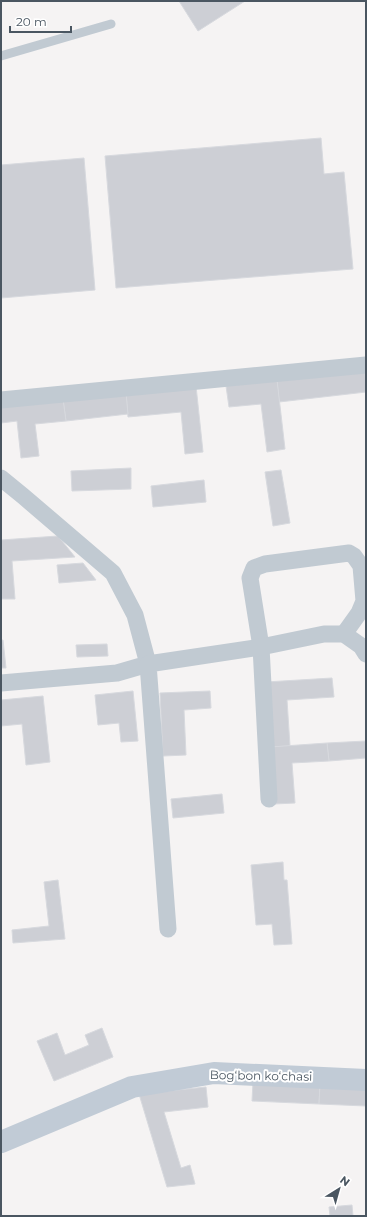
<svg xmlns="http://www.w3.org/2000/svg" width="367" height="1217" font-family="Montserrat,sans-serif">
  <rect width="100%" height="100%" fill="#f5f3f3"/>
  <!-- building -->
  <g fill="#cdcfd5" stroke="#d7d9de">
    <polygon points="179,1 245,1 198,31"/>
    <polygon points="321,138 324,174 344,172 353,269 116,288 105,156"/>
    <polygon points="84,158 95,290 1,298 1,165"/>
    <polygon points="365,370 366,392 279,402 277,380"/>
    <polygon points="277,380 285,449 267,452 261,404 229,407 226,386"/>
    <polygon points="196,386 203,452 185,454 181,412 128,417 126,393"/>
    <polygon points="126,393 128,414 66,421 63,399"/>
    <polygon points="63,399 66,421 35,424 39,456 21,458 17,421 1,423 1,406"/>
    <polygon points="131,468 131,489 72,491 71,471"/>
    <polygon points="281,470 290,523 273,526 265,472"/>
    <polygon points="204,480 206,502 153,507 151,486"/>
    <polygon points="58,536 75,557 12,561 15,599 1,599 1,540"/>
    <polygon points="83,563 96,580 59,583 57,565"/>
    <polygon points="1,640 3,640 6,668 1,668"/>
    <polygon points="107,644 108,656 77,657 76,645"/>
    <polygon points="332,678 334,697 287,700 290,746 270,747 266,682"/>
    <polygon points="133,691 138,741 121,742 119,723 98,725 95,695"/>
    <polygon points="210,691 211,708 184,710 186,755 163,756 160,693"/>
    <polygon points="43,696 50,762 26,765 22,724 1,726 1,700"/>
    <polygon points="366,741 366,758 329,761 327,743"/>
    <polygon points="327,743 329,761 292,763 295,803 274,804 270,747"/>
    <polygon points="222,794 224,813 173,818 171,799"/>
    <polygon points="283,862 284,880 287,880 292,944 274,945 272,924 256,925 251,865"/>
    <polygon points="58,880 65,939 13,943 12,930 49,926 44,882"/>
    <polygon points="102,1028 113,1057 54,1081 37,1041 57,1033 65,1055 89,1045 85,1035"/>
    <polygon points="253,1082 320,1084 319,1104 252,1101"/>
    <polygon points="320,1084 366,1086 366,1106 319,1104"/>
    <polygon points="206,1087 208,1107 164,1112 181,1168 190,1165 195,1184 167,1187 139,1094"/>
    <polygon points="352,1205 353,1216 330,1216 329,1207"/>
  </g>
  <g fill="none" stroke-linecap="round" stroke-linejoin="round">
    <!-- lane -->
    <polyline stroke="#c1cad2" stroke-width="9" points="1,56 111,24"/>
    <!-- street -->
    <g stroke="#c1cad2" stroke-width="17">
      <polyline points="1,400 366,365"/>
      <polyline points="1,478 23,496 113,573 135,615 148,664 117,673 1,683"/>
      <polyline points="269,799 261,647 250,578 254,568 265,564 349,553 354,556 361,566 364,601 359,613 344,634"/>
      <polyline points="168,929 148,664 261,647 324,634 344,634 361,646 366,654"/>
    </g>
    <!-- secondary -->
    <polyline stroke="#c1cbd6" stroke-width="22" points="1,1142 132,1087 214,1073 366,1080"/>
  </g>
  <g text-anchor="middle" stroke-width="4" stroke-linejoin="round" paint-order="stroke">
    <!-- street labels -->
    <g font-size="12" fill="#4a5661" stroke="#fff">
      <text transform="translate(261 1076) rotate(1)" y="4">Bogʻbon koʻchasi</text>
    </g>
  </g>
  <!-- border -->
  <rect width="367" height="1217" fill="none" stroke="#4a5661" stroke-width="4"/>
  <!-- north arrow -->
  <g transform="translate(339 1189) rotate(37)" stroke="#ffffff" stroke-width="3" paint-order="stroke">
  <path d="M0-3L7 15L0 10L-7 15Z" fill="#4a5661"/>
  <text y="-6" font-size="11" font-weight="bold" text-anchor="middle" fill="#4a5661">N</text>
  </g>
  <!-- scale -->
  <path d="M10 26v6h61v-6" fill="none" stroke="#4a5661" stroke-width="2"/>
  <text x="16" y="26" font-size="12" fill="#4a5661" stroke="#ffffff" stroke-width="3" paint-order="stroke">20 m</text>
</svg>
